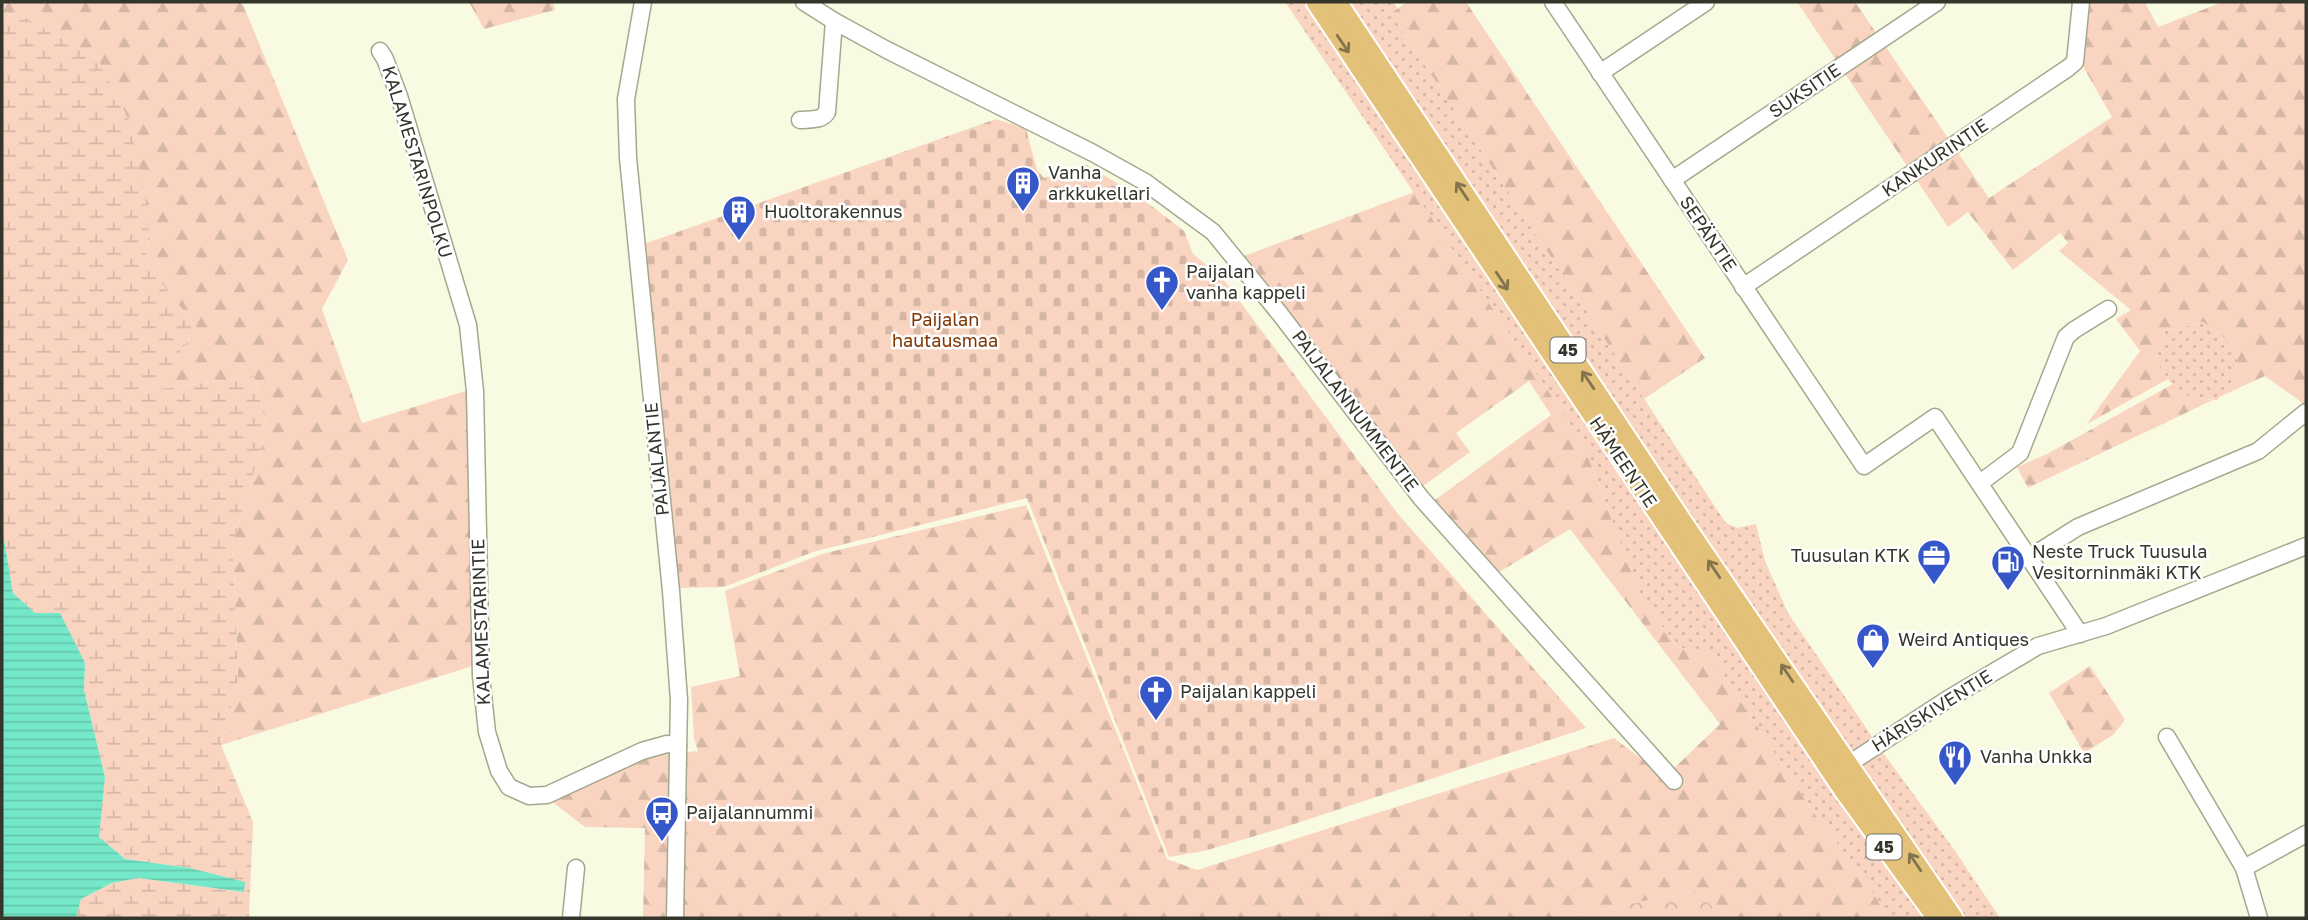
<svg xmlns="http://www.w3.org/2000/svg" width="2308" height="920" font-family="'Golos Text',sans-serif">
  <defs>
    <pattern id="grass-dots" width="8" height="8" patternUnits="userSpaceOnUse" patternTransform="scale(1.75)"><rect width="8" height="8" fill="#f9d4c1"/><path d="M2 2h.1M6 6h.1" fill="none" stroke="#d6b7a6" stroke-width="1.8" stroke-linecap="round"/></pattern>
    <pattern id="forest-firs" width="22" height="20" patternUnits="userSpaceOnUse" patternTransform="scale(1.75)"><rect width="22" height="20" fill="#f9d4c1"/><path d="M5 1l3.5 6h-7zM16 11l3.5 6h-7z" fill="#d6b7a6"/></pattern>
    <pattern id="wetland-marsh" width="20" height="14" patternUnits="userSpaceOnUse" patternTransform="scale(1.75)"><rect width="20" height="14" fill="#f9d4c1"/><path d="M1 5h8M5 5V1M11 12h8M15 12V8" fill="none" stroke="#d6b7a6"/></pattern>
    <pattern id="cemetery-stones" width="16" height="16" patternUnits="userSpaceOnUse" patternTransform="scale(1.75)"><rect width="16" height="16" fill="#f9d4c1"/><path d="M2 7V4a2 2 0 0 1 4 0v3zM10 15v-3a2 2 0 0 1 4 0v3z" fill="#d6b7a6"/></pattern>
    <pattern id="park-crowns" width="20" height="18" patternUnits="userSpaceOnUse" patternTransform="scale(1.75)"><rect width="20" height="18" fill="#f9d4c1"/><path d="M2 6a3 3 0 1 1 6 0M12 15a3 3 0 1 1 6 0" fill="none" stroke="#d6b7a6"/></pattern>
    <pattern id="water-rules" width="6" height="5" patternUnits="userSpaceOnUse" patternTransform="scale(1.75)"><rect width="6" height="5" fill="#75e8c9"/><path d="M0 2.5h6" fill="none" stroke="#66c8ad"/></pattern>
  </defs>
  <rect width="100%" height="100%" fill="#f8fbe1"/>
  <!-- grass -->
  <g fill="url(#grass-dots)">
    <polygon points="1285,2 1393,2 1397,8 1391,13 1725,522 1737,528 1756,524 1765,561 1788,613 1881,750 1953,848 2000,918 1888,918 1864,878 1816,816 1710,654 1678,647 1642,600 1583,443"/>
    <polygon points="2204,322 2221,334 2238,358 2233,382 2217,400 2189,397 2170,382 2155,360 2165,331"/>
  </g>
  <!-- forest -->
  <g fill="url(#forest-firs)">
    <polygon points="2,2 242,2 348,260 322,309 362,423 472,389 479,664 221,745 238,680 233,542 267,429 254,376 145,391 172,365 196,327 146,263 149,217 98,59 19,14 2,15"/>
    <polygon points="469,2 553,2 555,10 484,29"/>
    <polygon points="1407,2 1466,2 1705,358 1644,399 1391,13"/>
    <polygon points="1797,2 1855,2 1989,198 2112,117 2080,61 2087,2 2145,2 2158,27 2223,2 2306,2 2306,399 2304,404 2265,376 2217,398 2233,382 2238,358 2221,334 2203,322 2165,331 2155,360 2168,379 2087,424 2140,351 2116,319 2131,310 2059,251 2068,243 2060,233 2013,270 1968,212 1948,227"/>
    <polygon points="1414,192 1583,443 1642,600 1678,647 1710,654 1816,816 1864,878 1888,918 1726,918 1695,891 1560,918 643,918 645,828 585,827 551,801 651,756 698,751 694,738 691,687 740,676 725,591 822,554 1026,505 1167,859 1197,870 1614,738 1665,777 1720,724 1570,529 1493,576 1431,503 1551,415 1529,381 1456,433 1470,452 1419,489 1244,256"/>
    <polygon points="2173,384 2189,397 2213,400 2028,488 2017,467 2047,454"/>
    <polygon points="2090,666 2125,720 2113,735 2084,753 2049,693"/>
  </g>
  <!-- wetland -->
  <polygon fill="url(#wetland-marsh)" points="19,14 98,59 129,120 149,217 146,263 196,327 172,365 146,391 254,376 267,429 233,542 238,680 221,745 253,822 249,918 76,918 81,899 112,883 138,878 243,892 190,868 125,859 98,837 105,777 84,690 85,662 13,593 2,527 2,15"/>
  <!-- cemetery -->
  <polygon fill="url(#cemetery-stones)" points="996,119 1026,129 1037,170 1044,178 1087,165 1140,197 1184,231 1193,254 1223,279 1398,514 1586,728 1282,828 1204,851 1169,857 1027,498 813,552 724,587 678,588 644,244"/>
  <!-- park -->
  <polygon fill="url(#park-crowns)" points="1695,891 1726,918 1560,918"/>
  <!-- water -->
  <polygon fill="url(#water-rules)" points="2,527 13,593 35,613 60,613 85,663 84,690 105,777 99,837 125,859 190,868 245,882 244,892 138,878 112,883 81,899 76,918 2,918"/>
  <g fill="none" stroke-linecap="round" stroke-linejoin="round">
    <!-- minor casing -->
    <g stroke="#a5a78f" stroke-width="19">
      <g id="minor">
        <polyline points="643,2 626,99 628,158 671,591 679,700 675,918"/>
        <polyline points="804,2 834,21 887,50 1093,153 1145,182 1213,232 1280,314 1421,498 1674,781"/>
        <polyline points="1553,2 1864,466 1935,417 2080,634"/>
        <polyline points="380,51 385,59 399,96 468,325 475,391 481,676 487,732 499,771 509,787 529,796 547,795 642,751 667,744 678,745"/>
        <polyline points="1600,73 1706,2"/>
        <path d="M800,120C810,119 822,121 827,112L834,21"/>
        <polyline points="1672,180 1937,2"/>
        <polyline points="1743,287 2068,68 2075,62 2081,2"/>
        <polyline points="1980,483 2020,453 2066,337 2074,330 2108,309"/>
        <polyline points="2029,558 2078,527 2258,451 2306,412"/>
        <polyline points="2167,737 2244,868 2259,918"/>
        <polyline points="1838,771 1948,699 2038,646 2106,626 2306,546"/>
        <polyline points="2244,868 2306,834"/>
        <polyline points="571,918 576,868"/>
      </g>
    </g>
    <!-- major casing -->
    <g stroke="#fff" stroke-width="23">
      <g id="major">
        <polyline points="1316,2 1845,792 1937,918"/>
        <polyline points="1337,2 1683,523 1953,918"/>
      </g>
    </g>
    <!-- minor -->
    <use href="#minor" stroke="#fff" stroke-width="16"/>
    <!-- major -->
    <use href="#major" stroke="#e3c179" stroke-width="19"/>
  </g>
  <!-- one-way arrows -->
  <defs><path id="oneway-shaft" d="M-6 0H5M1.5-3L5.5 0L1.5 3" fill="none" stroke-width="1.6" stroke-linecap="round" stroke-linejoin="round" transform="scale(1.75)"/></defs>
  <g stroke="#83744e">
    <use href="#oneway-shaft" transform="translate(1343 44) rotate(56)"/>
    <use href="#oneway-shaft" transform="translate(1462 191) rotate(-124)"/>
    <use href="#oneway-shaft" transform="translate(1502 281) rotate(57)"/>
    <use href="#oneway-shaft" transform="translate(1588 380) rotate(-124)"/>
    <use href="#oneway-shaft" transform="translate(1714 569) rotate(-124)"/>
    <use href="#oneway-shaft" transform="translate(1787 673) rotate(-124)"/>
    <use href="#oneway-shaft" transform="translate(1915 862) rotate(-124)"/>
  </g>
  <!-- icons -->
  <defs>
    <g id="building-pin" transform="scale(1.75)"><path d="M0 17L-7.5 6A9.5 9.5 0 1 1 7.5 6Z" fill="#3557c8" stroke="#fff"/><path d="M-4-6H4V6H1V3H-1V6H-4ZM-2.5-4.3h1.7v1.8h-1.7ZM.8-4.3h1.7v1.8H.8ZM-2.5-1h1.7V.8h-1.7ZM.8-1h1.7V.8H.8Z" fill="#fff"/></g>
    <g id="church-pin" transform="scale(1.75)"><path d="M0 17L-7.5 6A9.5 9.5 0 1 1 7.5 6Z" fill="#3557c8" stroke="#fff"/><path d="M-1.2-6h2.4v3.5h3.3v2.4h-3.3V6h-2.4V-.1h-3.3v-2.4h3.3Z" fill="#fff"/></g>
    <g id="office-pin" transform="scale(1.75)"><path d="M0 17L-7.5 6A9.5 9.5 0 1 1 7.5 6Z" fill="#3557c8" stroke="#fff"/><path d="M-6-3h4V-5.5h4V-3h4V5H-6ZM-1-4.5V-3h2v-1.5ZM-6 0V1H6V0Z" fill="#fff"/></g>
    <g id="fuel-pin" transform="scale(1.75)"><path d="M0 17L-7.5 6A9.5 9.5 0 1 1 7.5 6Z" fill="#3557c8" stroke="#fff"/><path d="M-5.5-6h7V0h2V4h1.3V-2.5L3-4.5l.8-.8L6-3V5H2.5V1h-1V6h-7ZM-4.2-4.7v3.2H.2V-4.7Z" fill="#fff"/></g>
    <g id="shop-pin" transform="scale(1.75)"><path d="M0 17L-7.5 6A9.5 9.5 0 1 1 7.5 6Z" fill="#3557c8" stroke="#fff"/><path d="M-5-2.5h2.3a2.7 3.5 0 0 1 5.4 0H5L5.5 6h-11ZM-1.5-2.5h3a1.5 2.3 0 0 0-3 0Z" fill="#fff"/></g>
    <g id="restaurant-pin" transform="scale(1.75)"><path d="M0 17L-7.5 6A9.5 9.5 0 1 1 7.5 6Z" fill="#3557c8" stroke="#fff"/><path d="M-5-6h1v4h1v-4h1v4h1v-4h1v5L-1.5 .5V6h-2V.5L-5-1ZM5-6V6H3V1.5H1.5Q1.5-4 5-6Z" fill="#fff"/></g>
    <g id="bus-pin" transform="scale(1.75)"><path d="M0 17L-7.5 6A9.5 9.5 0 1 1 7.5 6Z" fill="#3557c8" stroke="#fff"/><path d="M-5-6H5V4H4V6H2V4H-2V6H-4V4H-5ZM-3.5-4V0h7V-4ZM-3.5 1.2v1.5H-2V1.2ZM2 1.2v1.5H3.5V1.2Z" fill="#fff"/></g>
  </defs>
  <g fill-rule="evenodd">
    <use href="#building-pin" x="1023" y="183"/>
    <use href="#building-pin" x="739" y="212"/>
    <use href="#church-pin" x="1162" y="282"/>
    <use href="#office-pin" x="1934" y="556"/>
    <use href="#fuel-pin" x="2008" y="562"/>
    <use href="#shop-pin" x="1873" y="640"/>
    <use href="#church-pin" x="1156" y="692"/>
    <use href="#restaurant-pin" x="1955" y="757"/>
    <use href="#bus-pin" x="662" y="813"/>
  </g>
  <g text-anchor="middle" stroke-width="5" stroke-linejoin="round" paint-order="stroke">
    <!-- shield labels -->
    <g fill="#fff" stroke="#71726b" stroke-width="2">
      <rect x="1550.5" y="337.5" width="35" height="25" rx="5"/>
      <rect x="1866.5" y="834.5" width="35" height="25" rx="5"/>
    </g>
    <g font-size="16" font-weight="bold" fill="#34352b">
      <text x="1568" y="356">45</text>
      <text x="1884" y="853">45</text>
    </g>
    <!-- street labels -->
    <g font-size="18" fill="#34352b" stroke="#fff">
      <text transform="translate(1805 91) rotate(-34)" y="6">SUKSITIE</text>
      <text transform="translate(1935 158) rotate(-34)" y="6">KANKURINTIE</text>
      <text transform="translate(417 162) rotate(73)" y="6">KALAMESTARINPOLKU</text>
      <text transform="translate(1708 234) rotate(56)" y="6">SEPÄNTIE</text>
      <text transform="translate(1355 411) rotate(53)" y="6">PAIJALANNUMMENTIE</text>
      <text transform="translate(657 459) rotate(-96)" y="6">PAIJALANTIE</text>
      <text transform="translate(1623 462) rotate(56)" y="6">HÄMEENTIE</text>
      <text transform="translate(481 622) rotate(-92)" y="6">KALAMESTARINTIE</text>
      <text transform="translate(1932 711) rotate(-32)" y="6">HÄRISKIVENTIE</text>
    </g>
    <!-- poi labels -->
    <g font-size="18" fill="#34352b" stroke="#fff" text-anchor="start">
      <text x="1048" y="179">Vanha<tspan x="1048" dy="21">arkkukellari</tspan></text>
      <text x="764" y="218">Huoltorakennus</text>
      <text x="1186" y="278">Paijalan<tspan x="1186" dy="21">vanha kappeli</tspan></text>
      <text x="2032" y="558">Neste Truck Tuusula<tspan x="2032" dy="21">Vesitorninmäki KTK</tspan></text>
      <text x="1910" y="562" text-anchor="end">Tuusulan KTK</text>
      <text x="1898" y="646">Weird Antiques</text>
      <text x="1180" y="698">Paijalan kappeli</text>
      <text x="1980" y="763">Vanha Unkka</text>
      <text x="686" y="819">Paijalannummi</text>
    </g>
    <!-- park labels -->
    <g font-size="18" fill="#7f3600" stroke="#fff">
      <text x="945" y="326">Paijalan<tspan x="945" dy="21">hautausmaa</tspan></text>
    </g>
  </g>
  <!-- border -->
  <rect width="2308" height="920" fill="none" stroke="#34352b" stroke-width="7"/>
</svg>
